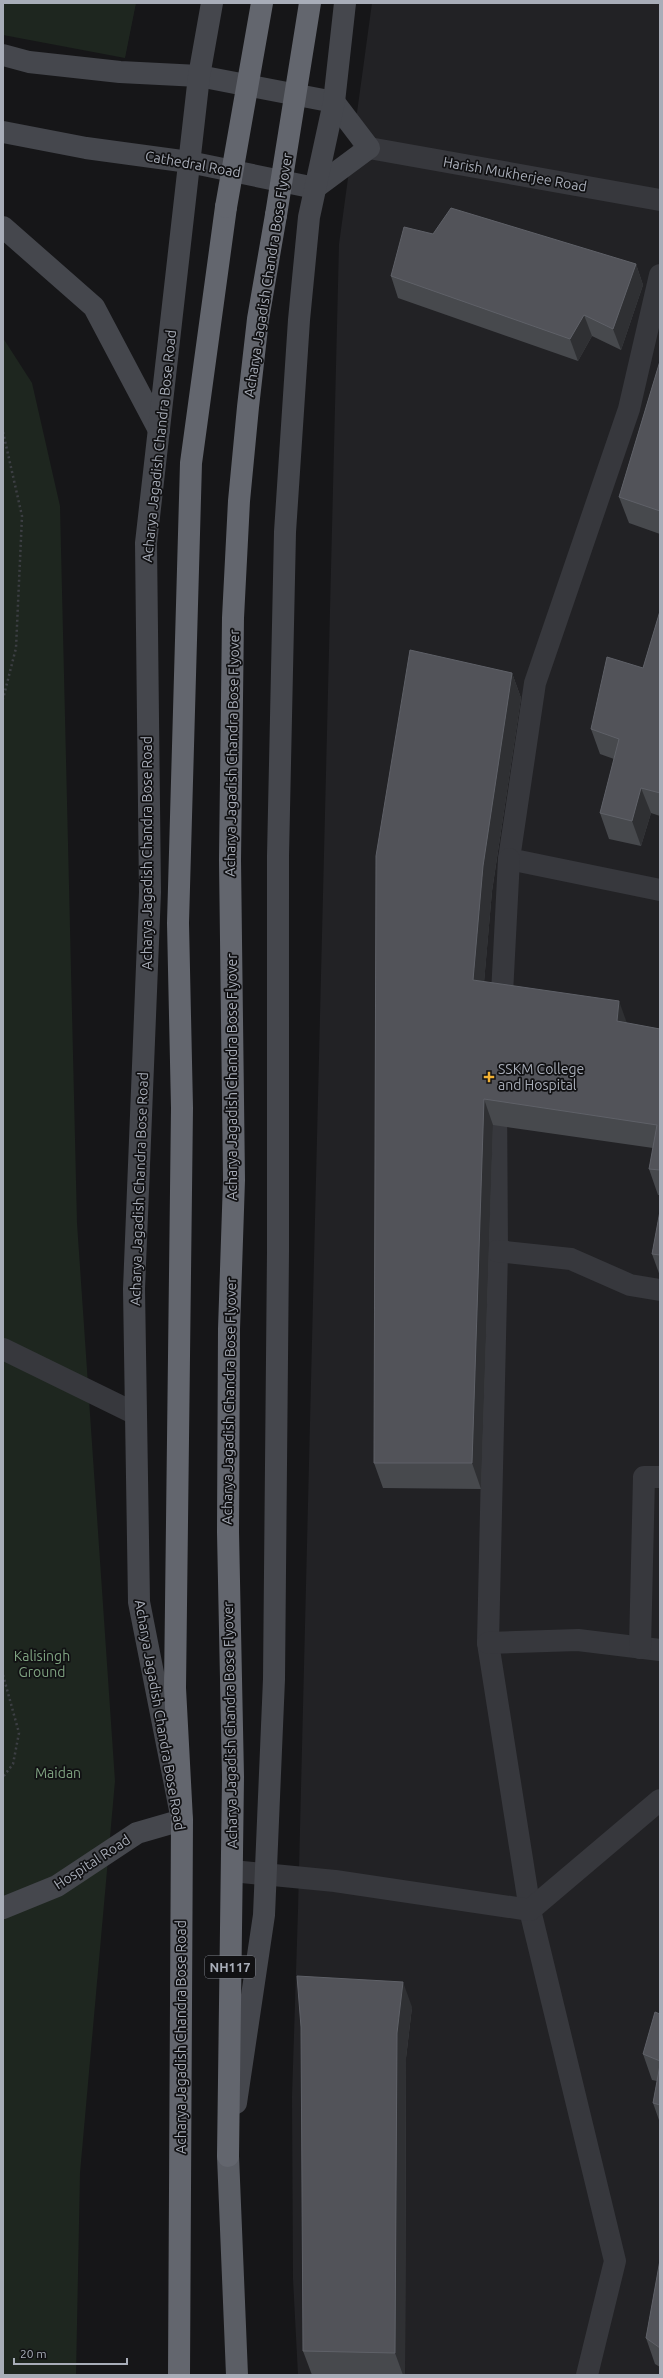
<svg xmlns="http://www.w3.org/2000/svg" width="663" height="2378" font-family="Ubuntu,sans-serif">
  <rect width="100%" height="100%" fill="#161618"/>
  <!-- built -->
  <polygon fill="#222225" points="372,3 660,3 660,2375 298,2375 293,2279 292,2097 298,1910 339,244"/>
  <!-- green -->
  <g fill="#1e261f">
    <polygon points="3,3 136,3 125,58 3,35"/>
    <polygon points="3,338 32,383 60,506 77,1223 115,1781 80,2173 76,2375 3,2375"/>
  </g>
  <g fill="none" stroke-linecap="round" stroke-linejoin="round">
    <!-- path -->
    <g stroke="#3d3f44" stroke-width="2.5" stroke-dasharray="2 3" stroke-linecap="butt">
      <polyline points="3,432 22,516 16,648 3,699"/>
      <polyline points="3,1675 19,1733 13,1764 3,1777"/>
    </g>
    <!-- service -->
    <g stroke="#37383d" stroke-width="22">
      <polyline points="660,275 629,409 535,683 509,859 660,890"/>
      <polyline points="501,1013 509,859"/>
      <polyline points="496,1095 497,1251 488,1643 530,1910 615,2261 587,2375"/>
      <polyline points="497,1251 571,1259 630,1285 660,1290"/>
      <polyline points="3,1349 136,1414"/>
      <polyline points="488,1643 578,1640 660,1650"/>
      <polyline points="640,1648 644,1477 660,1477"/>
    </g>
    <!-- minor -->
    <polyline stroke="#37383d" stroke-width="22" points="369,148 660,200"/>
    <!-- tertiary -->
    <polyline stroke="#37383d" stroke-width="22" points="232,1871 335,1881 530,1910 660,1800"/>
    <!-- secondary -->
    <g stroke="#45474d" stroke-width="22">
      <polyline points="3,55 29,62 120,72 199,76 334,102 369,148 315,188 189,162 86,148 3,132"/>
      <polyline points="3,227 94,307 159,430"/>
      <polyline points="3,1908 57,1886 137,1833 182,1820 139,1602 134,1289 150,892 146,543 199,76 212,3"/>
      <polyline points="236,2103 264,1915 274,1679 278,1252 278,856 285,532 299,320 309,217 334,102 345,3"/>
    </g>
    <!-- trunk -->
    <polyline stroke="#5b5e65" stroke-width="22" points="228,2156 237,2375"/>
    <!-- motorway -->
    <g stroke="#63666e" stroke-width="22">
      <polyline points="228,2156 233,1777 228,1532 229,1329 234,1180 230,860 233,618 239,501 248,407 258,319 276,215"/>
      <polyline points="179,2375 182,1820 175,1688 182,1108 178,923 191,463 226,207"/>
    </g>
    <!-- motorway-bridge -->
    <g stroke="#63666e" stroke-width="22">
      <polyline points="226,207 262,3"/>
      <polyline points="276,215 310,3"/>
    </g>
  </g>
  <!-- wall -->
  <g fill="#47494d">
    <polygon points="433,234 636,264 643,285 621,350 592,336 578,361 398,298 391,276"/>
    <polygon points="660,361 660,534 629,523 619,497"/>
    <polygon points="660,611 660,816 651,813 641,846 609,839 600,813 614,759 600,754 591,729 643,668"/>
    <polygon points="512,673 521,698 492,891 484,982 627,1023 660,1029 660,1195 658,1195 649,1169 653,1148 493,1125 481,1489 383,1488 374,1463"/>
    <polygon points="660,1211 660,1276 652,1254"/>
    <polygon points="412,2007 406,2058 405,2375 312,2375 303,2351"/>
    <polygon points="660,2014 660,2123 653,2103 657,2081 652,2080 643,2054"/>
    <polygon points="660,2260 660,2367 655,2364 646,2338"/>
  </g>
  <!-- shaded-wall -->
  <g fill="#2f3033">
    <polygon points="636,264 643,285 621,350 613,329"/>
    <polygon points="584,315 592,336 578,361 570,339"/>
    <polygon points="512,673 521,698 492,891 482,1006 473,980 483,866"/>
    <polygon points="641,788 651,813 641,846 632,821"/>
    <polygon points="619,1001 628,1026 617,1021"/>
    <polygon points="484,1099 493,1125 481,1489 472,1463"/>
    <polygon points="403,1982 412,2007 406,2058 405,2375 403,2375 395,2353 397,2033"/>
  </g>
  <!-- building -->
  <g fill="#525359" stroke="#5f6168">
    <polygon points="451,208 636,264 613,329 584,315 570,339 391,276 404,227 433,234"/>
    <polygon points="660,361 660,511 619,497"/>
    <polygon points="660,611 660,793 641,788 632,821 600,813 619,739 591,729 607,657 643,668"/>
    <polygon points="410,650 512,673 483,866 473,980 619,1001 617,1021 660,1029 660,1170 649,1169 657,1125 484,1099 472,1463 374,1463 376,856"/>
    <polygon points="660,1211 660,1255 652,1254"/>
    <polygon points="297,1976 403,1982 397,2033 395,2353 303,2351 301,2027"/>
    <polygon points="655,2012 660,2014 660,2061 643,2054"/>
    <polygon points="660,2065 660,2105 653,2103"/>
    <polygon points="660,2260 660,2348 646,2338"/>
  </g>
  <!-- markers -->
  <path fill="#f2b134" stroke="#111113" stroke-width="1.5" d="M487 1071h4v4h4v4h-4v4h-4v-4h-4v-4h4z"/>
  <g text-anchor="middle" stroke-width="3.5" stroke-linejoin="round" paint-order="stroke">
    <!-- shield labels -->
    <rect fill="#111113" stroke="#7b7e86" stroke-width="1" x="205" y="1956" width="50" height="22" rx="3"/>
    <g font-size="13" font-weight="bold" fill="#a8adb8">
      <text x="230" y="1972">NH117</text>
    </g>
    <!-- street labels -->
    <g font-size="14" fill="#a8adb8" stroke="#111113">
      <text transform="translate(193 164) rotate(10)" y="5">Cathedral Road</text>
      <text transform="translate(515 174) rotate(10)" y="5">Harish Mukherjee Road</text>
      <text transform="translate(268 275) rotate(-81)" y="5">Acharya Jagadish Chandra Bose Flyover</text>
      <text transform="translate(159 446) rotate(-84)" y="5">Acharya Jagadish Chandra Bose Road</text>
      <text transform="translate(232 753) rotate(-89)" y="5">Acharya Jagadish Chandra Bose Flyover</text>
      <text transform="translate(147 853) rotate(-90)" y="5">Acharya Jagadish Chandra Bose Road</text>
      <text transform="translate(232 1077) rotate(-90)" y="5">Acharya Jagadish Chandra Bose Flyover</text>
      <text transform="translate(139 1189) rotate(-88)" y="5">Acharya Jagadish Chandra Bose Road</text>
      <text transform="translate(229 1401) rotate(-89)" y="5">Acharya Jagadish Chandra Bose Flyover</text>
      <text transform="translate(160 1715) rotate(80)" y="5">Acharya Jagadish Chandra Bose Road</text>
      <text transform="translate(230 1725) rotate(-91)" y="5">Acharya Jagadish Chandra Bose Flyover</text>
      <text transform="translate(92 1862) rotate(-33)" y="5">Hospital Road</text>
      <text transform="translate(181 2037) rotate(-90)" y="5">Acharya Jagadish Chandra Bose Road</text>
    </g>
    <!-- poi labels -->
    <g font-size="14" fill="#a8adb8" stroke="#111113" text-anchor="start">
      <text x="498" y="1074">SSKM College<tspan x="498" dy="16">and Hospital</tspan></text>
    </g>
    <!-- park labels -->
    <g font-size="14" fill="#7fa381" stroke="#111113">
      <text x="42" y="1661">Kalisingh<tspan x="42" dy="16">Ground</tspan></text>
      <text x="58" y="1778">Maidan</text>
    </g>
  </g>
  <!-- border -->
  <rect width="663" height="2378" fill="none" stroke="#a8adb8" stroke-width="8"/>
  <!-- scale -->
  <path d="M14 2358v6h113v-6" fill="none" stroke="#a8adb8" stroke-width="2"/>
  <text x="20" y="2358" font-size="12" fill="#a8adb8" stroke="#111113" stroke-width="3" paint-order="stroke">20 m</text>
</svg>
